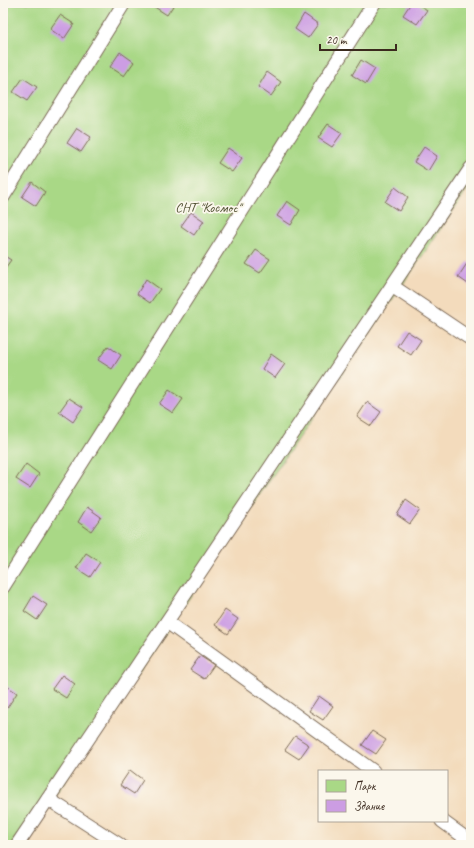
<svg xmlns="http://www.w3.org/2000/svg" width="474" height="848" font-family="Caveat,sans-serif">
  <rect width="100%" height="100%" fill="#fbf7ec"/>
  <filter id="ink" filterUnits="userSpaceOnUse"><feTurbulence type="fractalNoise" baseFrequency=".025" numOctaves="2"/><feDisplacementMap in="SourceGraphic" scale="8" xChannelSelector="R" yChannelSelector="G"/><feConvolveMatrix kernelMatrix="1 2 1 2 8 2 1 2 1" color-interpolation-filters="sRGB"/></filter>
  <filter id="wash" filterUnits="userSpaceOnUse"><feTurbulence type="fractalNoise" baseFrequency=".012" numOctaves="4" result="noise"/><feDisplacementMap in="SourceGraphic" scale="16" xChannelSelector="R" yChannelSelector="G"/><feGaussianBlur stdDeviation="0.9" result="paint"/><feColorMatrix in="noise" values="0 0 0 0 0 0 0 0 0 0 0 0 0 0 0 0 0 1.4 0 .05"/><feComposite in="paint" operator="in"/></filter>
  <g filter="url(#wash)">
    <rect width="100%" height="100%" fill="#f3dbbc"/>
    <!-- green -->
    <polygon fill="#a9d886" stroke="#728152" points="3,3 471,3 471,184 21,845 3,845"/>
    <g id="blocks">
      <!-- building -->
      <g fill="#cc9de3">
        <polygon points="155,3 175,3 167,15 153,6"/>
        <polygon points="411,3 417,3 427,10 417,24 403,15"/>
        <polygon points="304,14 318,24 308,38 295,29"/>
        <polygon points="60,15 74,24 64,39 50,29"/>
        <polygon points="120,52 134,62 124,76 110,67"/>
        <polygon points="361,60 375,69 366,84 352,75"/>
        <polygon points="267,72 281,82 271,96 258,87"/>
        <polygon points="23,78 37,87 27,101 13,92"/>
        <polygon points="328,124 342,133 332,147 318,138"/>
        <polygon points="77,128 91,137 81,152 67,143"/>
        <polygon points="424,147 437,156 428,171 414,162"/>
        <polygon points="228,148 242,158 232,172 218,163"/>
        <polygon points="32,182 45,192 36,206 22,197"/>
        <polygon points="395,187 408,197 399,211 385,202"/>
        <polygon points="287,201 300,210 291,225 277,216"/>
        <polygon points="191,212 204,221 194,235 181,226"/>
        <polygon points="256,250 270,259 260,273 246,264"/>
        <polygon points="3,255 11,260 3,271"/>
        <polygon points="468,262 471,264 471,286 458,277"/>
        <polygon points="146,279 160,289 150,303 137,294"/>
        <polygon points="407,331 421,340 411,355 397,346"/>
        <polygon points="108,346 121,355 112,369 98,360"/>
        <polygon points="271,354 285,364 275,378 262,369"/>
        <polygon points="169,390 183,399 173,413 159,404"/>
        <polygon points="69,398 83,407 73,422 59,412"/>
        <polygon points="367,402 381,412 371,426 357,417"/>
        <polygon points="26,464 39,474 30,488 16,479"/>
        <polygon points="406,500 420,510 410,524 397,515"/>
        <polygon points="87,507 101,517 91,531 78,522"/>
        <polygon points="86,553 100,562 90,577 76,568"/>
        <polygon points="33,596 47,605 37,620 24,611"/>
        <polygon points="225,610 238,619 228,634 215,625"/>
        <polygon points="200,656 214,665 204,679 190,670"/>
        <polygon points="62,675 75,684 66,698 52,689"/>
        <polygon points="4,684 17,693 7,708 3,705"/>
        <polygon points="319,696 333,706 323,720 309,711"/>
        <polygon points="372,731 386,740 376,754 362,745"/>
        <polygon points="295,736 309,745 299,759 285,750"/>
        <polygon points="130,770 143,780 134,794 120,785"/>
      </g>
    </g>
  </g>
  <g filter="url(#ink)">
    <use href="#blocks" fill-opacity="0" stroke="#7b6855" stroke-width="1"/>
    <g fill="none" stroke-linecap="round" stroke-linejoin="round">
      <!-- lane casing -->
      <g stroke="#7b6855" stroke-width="15">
        <g id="lane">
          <polyline points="3,197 124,3"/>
          <polyline points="392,286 471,339"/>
          <polyline points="3,587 374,3"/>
          <polyline points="167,622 373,771"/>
          <polyline points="48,799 120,845"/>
          <polyline points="442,821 471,842"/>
          <polyline points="17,845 471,168"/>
        </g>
      </g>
      <!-- lane -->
      <use href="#lane" stroke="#fff" stroke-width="13"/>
    </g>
  </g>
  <g text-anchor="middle" stroke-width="3.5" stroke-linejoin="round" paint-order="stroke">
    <!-- park labels -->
    <g font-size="14" fill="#565638" stroke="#fbf7ec">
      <text x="208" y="212">СНТ "Космос"</text>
    </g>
  </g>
  <!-- margin -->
  <rect width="474" height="848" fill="none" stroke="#fbf7ec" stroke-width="16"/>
  <!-- legend -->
  <rect x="318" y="770" width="130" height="52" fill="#fbf7ec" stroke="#aea59a"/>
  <rect x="326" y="780" width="20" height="12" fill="#a9d886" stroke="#aea59a"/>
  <text x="354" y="790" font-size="12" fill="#3b2a1e">Парк</text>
  <rect x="326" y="800" width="20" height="12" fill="#cc9de3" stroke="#aea59a"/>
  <text x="354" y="810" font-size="12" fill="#3b2a1e">Здание</text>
  <!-- scale -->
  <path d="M320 44v6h76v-6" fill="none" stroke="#3b2a1e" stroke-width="2"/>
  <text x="326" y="44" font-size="12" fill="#3b2a1e" stroke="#fbf7ec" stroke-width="3" paint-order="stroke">20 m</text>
</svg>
